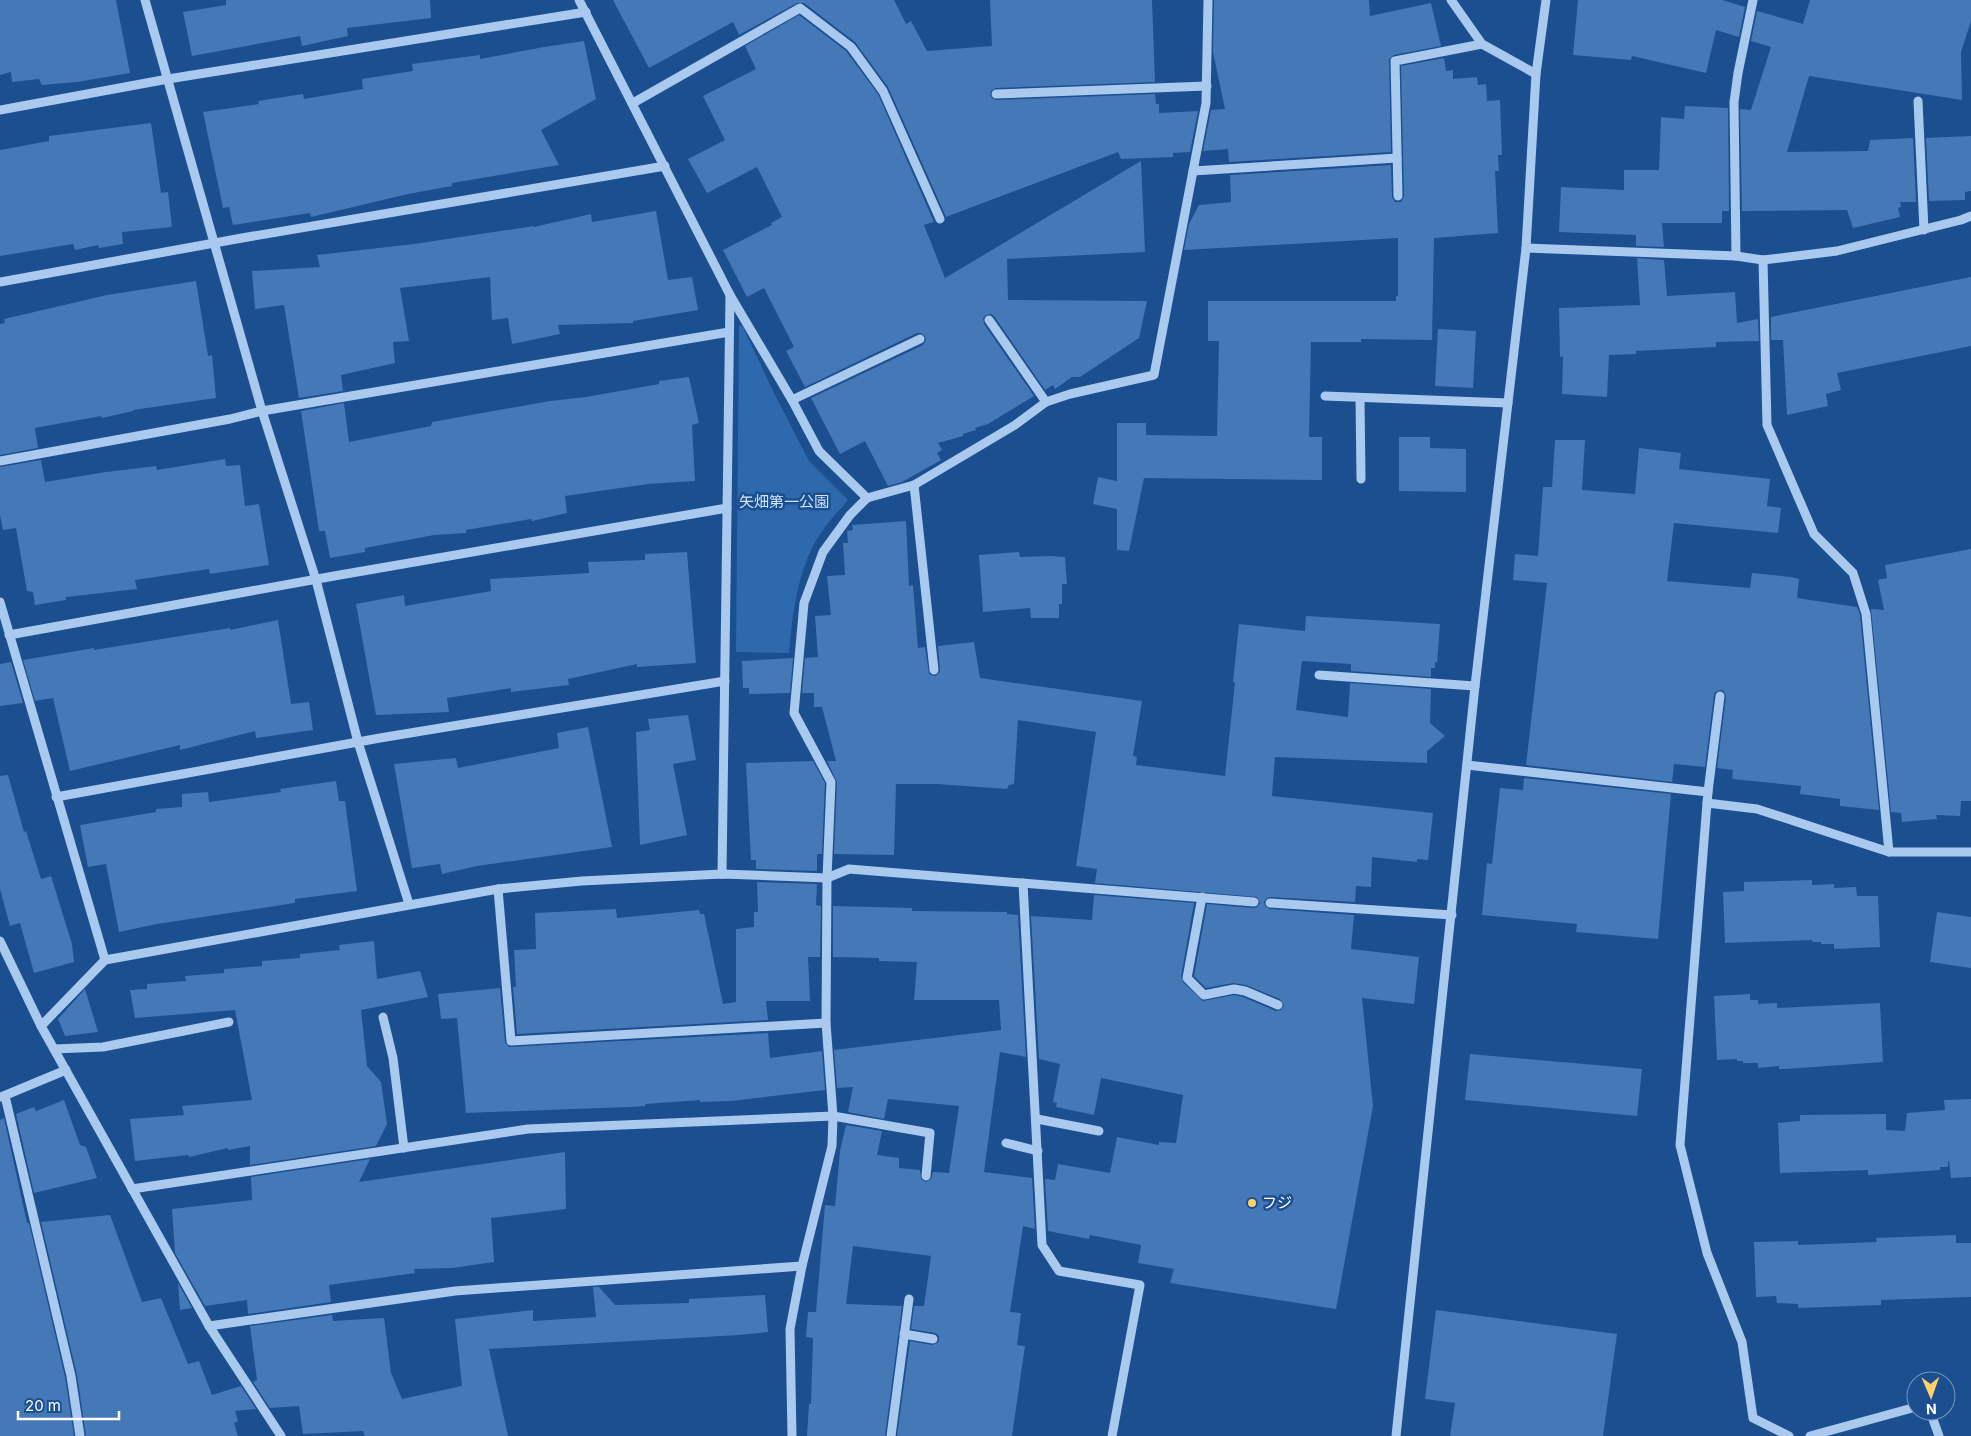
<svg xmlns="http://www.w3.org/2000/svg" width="1971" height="1436" font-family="Inter,'Noto Sans JP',sans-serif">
  <rect width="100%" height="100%" fill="#1b4f8f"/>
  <!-- green -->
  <path fill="#2e69ad" d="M739,325L743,327L773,391L809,461L848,500C841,509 832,517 825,527C798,563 793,610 789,653L736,652Z"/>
  <!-- building -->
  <g fill="#4478b7">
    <polygon points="0,0 116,0 130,73 77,82 42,85 39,79 12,82 11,72 0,75"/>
    <polygon points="226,0 430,0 431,18 347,28 348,36 302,46 300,36 192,56 183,12 226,5"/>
    <polygon points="613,0 894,0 906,24 911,21 927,51 992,46 990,0 1152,0 1155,82 996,88 991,91 990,95 993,99 996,100 1155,94 1156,104 1159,104 1159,113 1198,111 1190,152 1173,153 1173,157 1121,159 1118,152 946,217 888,87 855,42 804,3 797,3 739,35 733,22 649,68"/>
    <polygon points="1214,0 1369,0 1370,16 1431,3 1441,46 1394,55 1389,59 1391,152 1229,162 1228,149 1203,151 1211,110 1225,109 1213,52"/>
    <polygon points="1578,0 1722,0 1745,7 1739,37 1716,30 1706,73 1632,56 1631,60 1573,55"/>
    <polygon points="1810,0 1971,0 1971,21 1961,52 1962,100 1809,76 1787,152 1868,151 1870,140 1913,138 1916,202 1900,202 1901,207 1898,208 1900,217 1853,228 1847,210 1742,211 1740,109 1751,110 1771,47 1751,41 1757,11 1803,24"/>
    <polygon points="799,15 846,51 878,94 934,222 924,225 945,278 1141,161 1145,252 1007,259 1008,300 1147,301 1139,338 1080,377 1072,377 1055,389 1053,385 1045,390 994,316 991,314 986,315 983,318 984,324 1034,396 988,424 975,428 976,430 963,434 963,436 938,443 942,450 937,453 941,460 902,482 888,486 865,441 840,454 811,398 923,345 926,340 925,336 921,333 917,333 805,387 786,351 794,347 764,288 747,297 723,250 772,225 771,223 782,217 757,167 707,193 688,159 725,140 703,96 756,69 745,46"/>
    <polygon points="584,41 596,99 541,130 559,165 452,183 452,186 408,194 311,217 310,213 233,225 229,207 223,208 203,112 259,104 258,101 303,94 304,99 363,89 362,79 413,71 412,64 480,55 480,59 544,47"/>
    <polygon points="1444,58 1446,71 1453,70 1453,79 1477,77 1478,85 1486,84 1487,101 1500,100 1502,155 1498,155 1499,171 1495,171 1498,233 1434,238 1432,340 1361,339 1361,342 1311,342 1309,437 1322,437 1322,480 1144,478 1129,551 1117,550 1117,509 1093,504 1098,477 1117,481 1117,423 1146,423 1146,435 1217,436 1219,341 1208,341 1208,301 1396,301 1396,296 1398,296 1398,238 1184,250 1189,224 1199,205 1231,202 1230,175 1391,165 1392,197 1395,202 1401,202 1404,196 1401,66"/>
    <polygon points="1685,106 1728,108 1729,211 1722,211 1722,223 1662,223 1664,247 1636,246 1636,235 1559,232 1561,187 1624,190 1624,170 1659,170 1661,117 1684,119"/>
    <polygon points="151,123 161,193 168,192 172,227 122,232 123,244 99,248 98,245 75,250 73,244 0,256 0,150 49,141 49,136"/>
    <polygon points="1971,136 1971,191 1965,192 1965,200 1929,201 1926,138"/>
    <polygon points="656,211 668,280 692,277 698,310 633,321 633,323 558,325 560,334 512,344 508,318 492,320 490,277 400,288 409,341 393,342 395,363 341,375 343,391 299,398 284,305 255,309 252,271 320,267 317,255 414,244 534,226 534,227 591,214 592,222"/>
    <polygon points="1637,258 1664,260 1667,296 1735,292 1737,323 1758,319 1759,341 1716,342 1716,347 1636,351 1636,354 1609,355 1607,397 1562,394 1563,356 1560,357 1559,308 1640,305"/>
    <polygon points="1971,277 1971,346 1837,373 1841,390 1826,394 1828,406 1787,415 1783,340 1771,340 1771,317"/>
    <polygon points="196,281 208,356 212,355 216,398 133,410 133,411 102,418 101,416 35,428 38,448 0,455 0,324 5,323 4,319 107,295"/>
    <polygon points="1438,329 1476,331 1473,388 1435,386"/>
    <polygon points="689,377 699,423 692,425 695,481 648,484 565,496 567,513 532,521 531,519 466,530 466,533 434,535 365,548 365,552 330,558 325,531 319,531 301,411 344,403 349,442 431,426 432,422 550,401 586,397 659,384 659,381"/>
    <polygon points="1399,437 1430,437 1430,448 1466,449 1466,492 1399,491"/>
    <polygon points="1555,440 1585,440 1582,490 1635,494 1639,448 1681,453 1679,469 1770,479 1767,506 1781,508 1778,533 1674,523 1667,581 1750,588 1752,573 1791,577 1799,579 1797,598 1857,607 1860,615 1879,810 1840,806 1840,799 1800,794 1801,786 1732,779 1733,770 1717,768 1726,697 1724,691 1720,690 1715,692 1714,695 1705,767 1674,764 1672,782 1526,765 1547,583 1513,580 1515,554 1538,556 1543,487 1552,487"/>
    <polygon points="225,459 226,466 240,465 245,506 259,504 269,565 210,574 209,569 135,580 137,589 66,597 66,600 35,605 33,592 27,591 16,528 3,530 0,515 0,467 41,460 45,482 106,472 156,466 157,470"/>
    <polygon points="906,521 909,586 913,585 918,648 925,647 929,674 935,676 940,672 938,646 974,642 980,678 1142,701 1133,756 1137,757 1136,765 1225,776 1235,683 1233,682 1239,624 1305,631 1306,616 1440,624 1437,663 1435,662 1435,668 1431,668 1431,677 1351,671 1351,664 1302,661 1296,710 1348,717 1350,683 1431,689 1430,723 1445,736 1427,751 1427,763 1275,757 1272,796 1433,813 1428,860 1417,859 1417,862 1372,857 1371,887 1356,886 1355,902 1270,897 1267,898 1264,902 1265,906 1270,909 1354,915 1351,949 1419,957 1414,1004 1362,998 1373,1106 1336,1309 1170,1283 1174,1269 1138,1263 1141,1245 1090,1235 1089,1239 1048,1231 1045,1179 1055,1180 1058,1164 1110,1173 1117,1137 1159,1145 1159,1142 1176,1143 1183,1095 1101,1078 1094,1115 1056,1107 1057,1103 1053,1102 1060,1064 1039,1059 1031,916 1092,920 1094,895 1194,903 1181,977 1183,982 1203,1001 1234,995 1243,997 1276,1011 1281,1010 1284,1005 1280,999 1246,985 1233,983 1206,988 1194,976 1207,904 1254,908 1257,907 1260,903 1257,897 1095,883 1097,869 1076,866 1096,732 1018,720 1014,784 1009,785 1007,789 937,784 896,784 894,855 834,854 837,782 827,761 836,761 822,707 814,707 814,693 802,693 805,658 818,657 815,616 831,615 827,576 845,575 843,543 848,543 847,531 853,530 852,525"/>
    <polygon points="1971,549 1971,801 1961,801 1960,816 1936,815 1937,819 1902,822 1901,813 1891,812 1871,609 1884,610 1878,580 1887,578 1885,565"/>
    <polygon points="687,552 696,663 637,667 637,664 568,679 569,685 511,692 511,688 447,698 449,712 376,715 356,604 404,595 405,606 491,591 490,579 589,573 588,562 645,560 645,554"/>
    <polygon points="1019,552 1020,557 1051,556 1065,557 1067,584 1062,584 1062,604 1059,604 1059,618 1031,618 1030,608 983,612 979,555"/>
    <polygon points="278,620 291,704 309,702 313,730 256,738 255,731 180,750 180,745 70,771 53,698 35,701 23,660 94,648 94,650 230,628 230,630"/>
    <polygon points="793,658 790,693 749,694 749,688 743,688 742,661"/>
    <polygon points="11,662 23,703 0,706 0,664"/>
    <polygon points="688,715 696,760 673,764 687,835 640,845 636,732 650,730 648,719"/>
    <polygon points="588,727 612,847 477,866 442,874 440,864 412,868 394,764 456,758 458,768 559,748 557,733"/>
    <polygon points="813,761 825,783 822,854 817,854 817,871 756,869 756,860 751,860 746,763"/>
    <polygon points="8,775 24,832 26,831 41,879 51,876 72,944 74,962 34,973 20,923 10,926 0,889 0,776"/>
    <polygon points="1524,778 1671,794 1658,939 1576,932 1577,924 1482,915 1487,863 1492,864 1500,788 1523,790"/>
    <polygon points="336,781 339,801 345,801 357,891 295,899 295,903 157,924 119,932 106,864 88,867 80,825 156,812 156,809 182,807 182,794 208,792 209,802 281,792 280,789"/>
    <polygon points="1812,880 1812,885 1834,884 1834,888 1856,887 1857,896 1878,896 1880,947 1834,949 1834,944 1821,944 1821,942 1813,942 1812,940 1725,943 1723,892 1744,891 1744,882"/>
    <polygon points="757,882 817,884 816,905 821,906 820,957 808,957 810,1001 766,1001 768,1020 517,1034 513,987 516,987 514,950 536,949 535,913 616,909 617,918 699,910 700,914 704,914 723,1004 736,1002 736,929 754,927 754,912 758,912"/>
    <polygon points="833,906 912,908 912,911 1007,912 1007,914 1018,915 1026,1057 1000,1052 984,1172 1032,1178 1035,1229 1023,1226 1010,1312 1021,1313 1017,1345 1025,1346 1012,1436 897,1436 910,1341 932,1345 937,1343 939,1341 939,1336 935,1333 911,1329 914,1306 924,1306 931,1256 853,1246 846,1304 902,1306 885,1436 807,1436 809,1404 811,1404 813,1338 806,1337 808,1312 816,1312 825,1205 835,1206 840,1151 846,1125 882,1131 877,1155 899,1158 899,1168 920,1170 921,1179 926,1182 931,1179 933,1172 949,1173 959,1106 888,1099 884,1119 848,1112 853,1087 837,1088 834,1050 1001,1030 999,1000 914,1000 917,962 879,961 879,958 833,957"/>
    <polygon points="1937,912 1971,917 1971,968 1930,962"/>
    <polygon points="374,941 377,979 420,971 428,997 361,1010 367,1066 381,1082 387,1124 376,1146 250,1165 250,1146 228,1150 228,1148 189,1157 188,1155 135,1161 130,1119 184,1115 182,1106 252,1100 235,1010 135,1018 130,990 147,989 147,984 186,981 185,976 224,973 224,969 262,966 262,961 300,958 300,954 340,950 339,945"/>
    <polygon points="500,988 505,1042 509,1047 768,1033 770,1058 822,1051 825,1090 731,1101 700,1102 700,1100 645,1104 645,1106 628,1107 466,1113 457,1018 441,1019 438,994"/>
    <polygon points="85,989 98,1032 65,1036 58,1019"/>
    <polygon points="1750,994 1750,1000 1758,1000 1758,1004 1777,1003 1777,1008 1880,1003 1883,1062 1786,1069 1779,1069 1779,1066 1758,1068 1758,1063 1743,1063 1743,1061 1737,1061 1737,1059 1717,1060 1714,996"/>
    <polygon points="1470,1054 1642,1069 1637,1116 1465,1100"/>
    <polygon points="1971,1099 1971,1177 1951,1178 1949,1161 1948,1161 1948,1167 1940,1167 1940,1170 1868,1175 1868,1170 1780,1173 1778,1123 1800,1121 1800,1115 1886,1114 1886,1130 1905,1131 1907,1113 1945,1110 1944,1100"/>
    <polygon points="64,1100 80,1145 86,1147 97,1178 34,1193 16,1114 34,1107 36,1111"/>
    <polygon points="4,1118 27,1223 29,1223 65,1377 74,1436 0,1436 0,1120"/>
    <polygon points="565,1152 566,1209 491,1218 494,1262 452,1268 414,1269 415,1273 329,1285 331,1302 248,1314 247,1300 205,1306 175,1253 172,1209 252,1200 251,1177 370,1159 359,1182"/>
    <polygon points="110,1215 142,1302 161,1298 188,1364 199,1361 212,1395 241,1386 256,1409 235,1411 238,1421 234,1423 238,1436 86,1436 77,1375 41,1222"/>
    <polygon points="1956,1235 1956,1243 1971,1243 1971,1297 1881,1300 1881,1305 1798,1308 1798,1304 1777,1303 1776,1296 1756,1297 1754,1242 1798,1241 1798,1245 1877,1242 1876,1238"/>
    <polygon points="178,1283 192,1308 180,1310"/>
    <polygon points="593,1287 599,1287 615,1305 689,1303 689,1299 765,1295 768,1332 739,1335 489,1349 508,1436 365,1436 363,1431 303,1434 299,1406 270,1408 253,1382 257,1380 250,1326 332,1315 333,1321 384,1318 391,1373 402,1399 462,1386 455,1319 533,1310 533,1321 596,1317"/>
    <polygon points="1436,1310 1617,1334 1603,1436 1450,1436 1455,1403 1425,1399"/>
  </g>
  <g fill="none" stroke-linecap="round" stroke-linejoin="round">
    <!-- minor -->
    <g stroke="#a9c9ee" stroke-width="9">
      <polyline points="145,0 262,411 316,580 358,742 409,904"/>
      <polyline points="579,0 730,295 722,874"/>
      <polyline points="1451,0 1482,44 1536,74"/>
      <polyline points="996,94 1207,86"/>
      <polyline points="1918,101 1924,230"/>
      <polyline points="633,103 800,8 851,47 883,91 940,219"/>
      <polyline points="0,110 168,79 586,12"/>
      <polyline points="1193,171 1397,158"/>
      <polyline points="1398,196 1395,61 1482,44"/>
      <polyline points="1526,248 1736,256 1763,260 1837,251 1961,220 1971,216"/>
      <polyline points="1736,256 1734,102 1738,73 1753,0"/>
      <polyline points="1763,260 1767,425 1814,534 1853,573 1866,614 1889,852"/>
      <polyline points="0,282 242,238 665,166"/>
      <polyline points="730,295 792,400 819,451 867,498"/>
      <polyline points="989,320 1046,402"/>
      <polyline points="1325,396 1508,403"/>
      <polyline points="1360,398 1361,479"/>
      <polyline points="792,400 920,339"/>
      <polyline points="0,461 230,419 262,411 729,332"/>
      <polyline points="914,485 934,670"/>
      <polyline points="0,602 105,960"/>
      <polyline points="9,635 334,576 727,508"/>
      <polyline points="1319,675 1475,686"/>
      <polyline points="1467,765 1708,792 1707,803"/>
      <polyline points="1708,792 1720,696"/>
      <polyline points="56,797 380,738 725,681"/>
      <polyline points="1023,883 1042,1245 1059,1271 1140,1285 1112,1436"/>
      <polyline points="498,889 511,1041 826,1023"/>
      <polyline points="1202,897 1187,978 1204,995 1234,989 1245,991 1278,1005"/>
      <polyline points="1270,903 1452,915"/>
      <polyline points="0,941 41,1026 209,1326 281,1436"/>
      <polyline points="383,1017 393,1058 404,1148"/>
      <polyline points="41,1026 105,960 498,889 582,881 722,874 827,878 849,869 1254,902"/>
      <polyline points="54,1049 103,1047 229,1022"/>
      <polyline points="5,1096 71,1376 80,1436"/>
      <polyline points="1,1097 66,1070"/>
      <polyline points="1037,1119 1099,1131"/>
      <polyline points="1006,1143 1038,1151"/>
      <polyline points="132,1189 528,1129 833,1116 930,1133 926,1176"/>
      <polyline points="209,1326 455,1291 802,1266"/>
      <polyline points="904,1334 933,1339"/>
      <polyline points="1930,1411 1939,1436"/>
      <polyline points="792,1436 790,1329 802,1266 832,1146 833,1116 826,1023 827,878 831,782 794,713 804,603 823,552 850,515 867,498 914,485 1015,425 1046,402 1070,394 1154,375 1206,103 1208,0"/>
      <polyline points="891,1436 909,1299"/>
      <polyline points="1396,1436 1475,686 1526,248 1536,74 1546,0"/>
      <polyline points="1789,1436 1753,1418 1742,1342 1707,1253 1680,1145 1707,803 1757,809 1889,852 1971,852"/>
      <polyline points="1810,1436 1916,1407"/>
    </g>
  </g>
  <!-- markers -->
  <circle fill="#ffd166" stroke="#1b4f8f" stroke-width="2" cx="1252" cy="1203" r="5"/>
  <g text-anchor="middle" stroke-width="5" stroke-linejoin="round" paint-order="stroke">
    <!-- park labels -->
    <g font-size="15" fill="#cfe3fa" stroke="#1b4f8f">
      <text x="784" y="507">矢畑第一公園</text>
    </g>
    <!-- poi labels -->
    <g font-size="15" fill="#fff" stroke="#1b4f8f" text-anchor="start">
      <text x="1262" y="1208">フジ</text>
    </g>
  </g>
  <!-- north arrow -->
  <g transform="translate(1931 1396) rotate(178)"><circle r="24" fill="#1b4f8f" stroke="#7695bc"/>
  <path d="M0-4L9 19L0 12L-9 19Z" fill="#ffd166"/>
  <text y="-8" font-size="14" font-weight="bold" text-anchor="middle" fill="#ffffff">N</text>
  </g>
  <!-- scale -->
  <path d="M18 1411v8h101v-8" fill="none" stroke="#ffffff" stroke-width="2.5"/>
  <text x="25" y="1411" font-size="15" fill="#ffffff" stroke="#1b4f8f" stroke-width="4" paint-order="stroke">20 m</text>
</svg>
